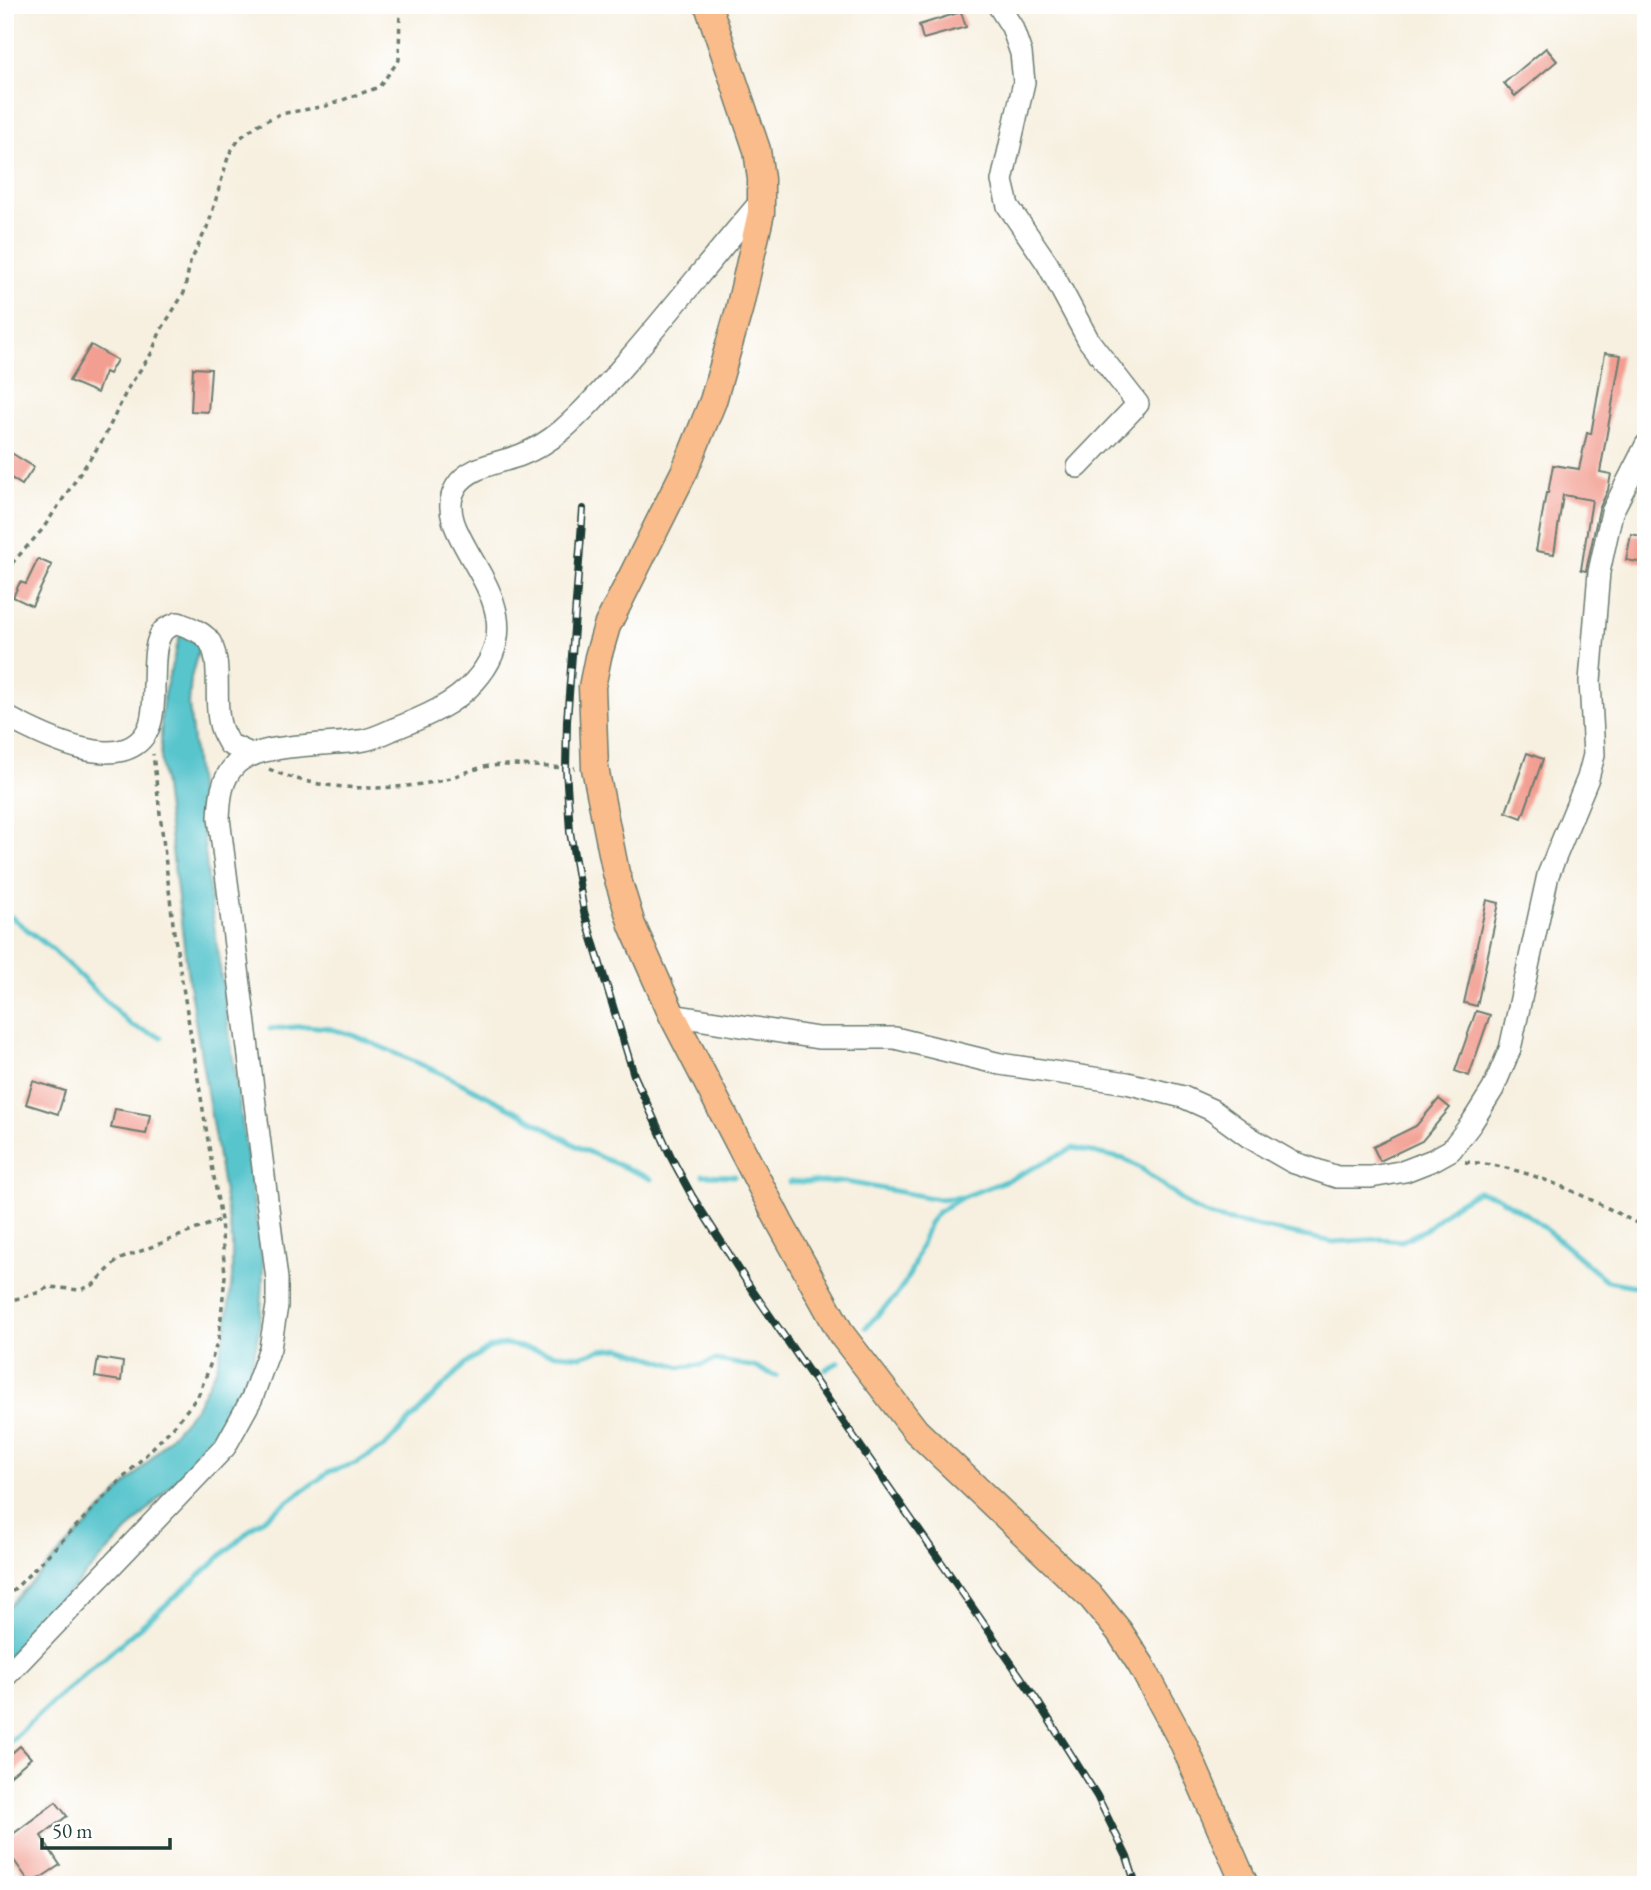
<svg xmlns="http://www.w3.org/2000/svg" width="1651" height="1890" font-family="'EB Garamond',serif">
  <rect width="100%" height="100%" fill="#fff"/>
  <filter id="ink" filterUnits="userSpaceOnUse"><feTurbulence type="fractalNoise" baseFrequency=".0143" numOctaves="2"/><feDisplacementMap in="SourceGraphic" scale="14" xChannelSelector="R" yChannelSelector="G"/><feConvolveMatrix kernelMatrix="1 2 1 2 8 2 1 2 1" color-interpolation-filters="sRGB"/></filter>
  <filter id="wash" filterUnits="userSpaceOnUse"><feTurbulence type="fractalNoise" baseFrequency=".00686" numOctaves="4" result="noise"/><feDisplacementMap in="SourceGraphic" scale="28" xChannelSelector="R" yChannelSelector="G"/><feGaussianBlur stdDeviation="1.57" result="paint"/><feColorMatrix in="noise" values="0 0 0 0 0 0 0 0 0 0 0 0 0 0 0 0 0 1.4 0 .05"/><feComposite in="paint" operator="in"/></filter>
  <g filter="url(#wash)">
    <rect width="100%" height="100%" fill="#f7f0e0"/>
    <!-- water -->
    <path fill="#58c5cd" stroke="#3c8180" stroke-width="2" d="M180,635L200,644L191,678L189,705L211,905L263,1266C263,1317 257,1370 230,1415C222,1427 212,1439 204,1451L5,1659V1610L148,1462L196,1407L216,1369L226,1328L232,1278V1241L189,984L161,764V716L164,694Z"/>
    <g fill="none" stroke-linecap="round" stroke-linejoin="round">
      <!-- stream -->
      <g stroke="#58c5cd" stroke-width="5">
        <polyline points="5,912 53,950 132,1026 161,1037"/>
        <polyline points="270,1029 307,1026 327,1028 356,1036 445,1075 524,1115 582,1149 651,1179"/>
        <polyline points="703,1175 735,1176"/>
        <polyline points="789,1182 846,1182 938,1199 963,1197 1013,1178 1073,1148 1124,1159 1142,1169 1192,1208 1216,1218 1333,1242 1381,1239 1402,1241 1426,1229 1454,1205 1478,1191 1496,1196 1534,1219 1607,1281 1646,1288"/>
        <polyline points="866,1327 897,1295 910,1274 929,1223 938,1212 961,1198"/>
        <polyline points="826,1369 839,1362"/>
        <polyline points="5,1746 57,1698 189,1585 255,1525 329,1472 356,1463 384,1447 465,1364 489,1348 505,1344 556,1354 582,1356 600,1350 621,1348 681,1367 701,1365 716,1360 755,1367 776,1376"/>
      </g>
    </g>
    <g id="blocks">
      <!-- building -->
      <g fill="#f29e91">
        <polygon points="961,12 966,27 923,39 919,25"/>
        <polygon points="1546,48 1557,61 1515,96 1504,83"/>
        <polygon points="91,345 117,360 109,374 105,372 97,393 69,381"/>
        <polygon points="1605,353 1621,355 1600,472 1611,474 1608,490 1599,509 1586,571 1581,570 1592,500 1563,495 1554,554 1536,551 1546,493 1548,493 1553,465 1579,469 1587,433 1591,434"/>
        <polygon points="193,368 211,369 208,412 191,411"/>
        <polygon points="5,449 34,467 22,485 5,474"/>
        <polygon points="1631,534 1646,537 1644,563 1626,560"/>
        <polygon points="38,559 52,565 32,606 13,597 20,582 26,584"/>
        <polygon points="1527,753 1543,759 1522,818 1506,812"/>
        <polygon points="1487,900 1499,903 1477,1006 1464,1003"/>
        <polygon points="1476,1011 1490,1015 1469,1076 1455,1071"/>
        <polygon points="33,1081 65,1091 58,1114 26,1104"/>
        <polygon points="1439,1099 1450,1108 1422,1141 1380,1161 1373,1147 1416,1126"/>
        <polygon points="115,1109 150,1115 146,1134 111,1128"/>
        <polygon points="98,1358 123,1362 121,1381 95,1377"/>
        <polygon points="20,1746 31,1758 5,1780 5,1759"/>
        <polygon points="56,1802 67,1816 41,1836 60,1865 31,1884 5,1848 5,1840"/>
      </g>
    </g>
  </g>
  <g filter="url(#ink)">
    <use href="#blocks" fill-opacity="0" stroke="#6b7c70" stroke-width="2"/>
    <g fill="none" stroke-linecap="round" stroke-linejoin="round">
      <!-- minor casing -->
      <g stroke="#6b7c70" stroke-width="24">
        <g id="minor">
          <polyline points="998,5 1012,27 1021,53 1024,82 1002,181 1008,206 1047,263 1089,341 1138,404 1078,467"/>
          <path d="M5,716C40,735 127,780 149,727C154,715 154,696 154,684C155,668 153,643 163,631C166,627 174,625 178,623C188,627 199,630 207,638C224,657 213,699 220,724C221,731 226,738 229,744L253,755"/>
          <polyline points="672,1015 818,1038 895,1038 1000,1064 1127,1083 1183,1097 1212,1110 1249,1137 1292,1162 1337,1177 1371,1177 1405,1171 1433,1160 1451,1150 1471,1124 1493,1089 1510,1049 1548,875 1588,778 1594,755 1590,681 1599,572 1612,512 1646,445"/>
          <path d="M5,1677L225,1447L252,1398L270,1348L277,1306V1279L219,818C220,798 221,779 236,764C260,742 332,746 365,740C375,738 385,733 394,729C424,717 454,705 475,681C546,602 425,539 456,487C468,466 500,463 521,455C536,449 549,441 561,431C587,409 608,383 630,358C675,306 717,252 762,200"/>
        </g>
      </g>
      <!-- major casing -->
      <g stroke="#6b7c70" stroke-width="29">
        <polyline id="major" points="708,5 757,150 761,179 761,213 739,310 713,401 685,470 607,626 598,657 592,687 595,768 616,873 632,925 672,1015 780,1223 842,1335 916,1431 1092,1598 1119,1631 1141,1665 1184,1745 1245,1885"/>
      </g>
      <!-- path -->
      <g stroke="#6b7c70" stroke-width="3.5" stroke-dasharray="5 5" stroke-linecap="butt">
        <polyline points="5,571 42,530 104,438 128,388 151,354 161,330 184,293 190,263 209,223 229,154 240,138 257,125 280,114 326,106 379,87 399,60 400,5"/>
        <path d="M269,769C319,792 391,792 443,780C457,776 470,770 484,767C513,762 546,768 575,768"/>
        <path d="M1465,1162C1528,1165 1591,1199 1646,1228"/>
        <polyline points="5,1302 37,1293 49,1287 80,1290 93,1285 118,1260 220,1220"/>
        <polyline points="5,1599 175,1425 198,1396 208,1371 219,1337 225,1276 221,1220 174,932 153,754"/>
      </g>
      <!-- minor -->
      <use href="#minor" stroke="#fff" stroke-width="21"/>
      <!-- major -->
      <use href="#major" stroke="#f9bc8a" stroke-width="26"/>
      <!-- rail casing -->
      <g stroke="#1f3d34" stroke-width="8">
        <polyline id="rail" points="583,509 567,721 566,768 570,832 584,912 634,1075 672,1159 692,1196 752,1290 1036,1699 1097,1796 1127,1857 1136,1885"/>
      </g>
      <!-- rail -->
      <use href="#rail" stroke="#fff" stroke-width="5" stroke-dasharray="16" stroke-linecap="butt"/>
    </g>
  </g>
  <!-- margin -->
  <rect width="1651" height="1890" fill="none" stroke="#fff" stroke-width="28"/>
  <!-- scale -->
  <path d="M42 1838v10h128v-10" fill="none" stroke="#1f3d34" stroke-width="3.5"/>
  <text x="52" y="1838" font-size="21" fill="#1f3d34" stroke="#ffffff" stroke-width="5" paint-order="stroke">50 m</text>
</svg>
